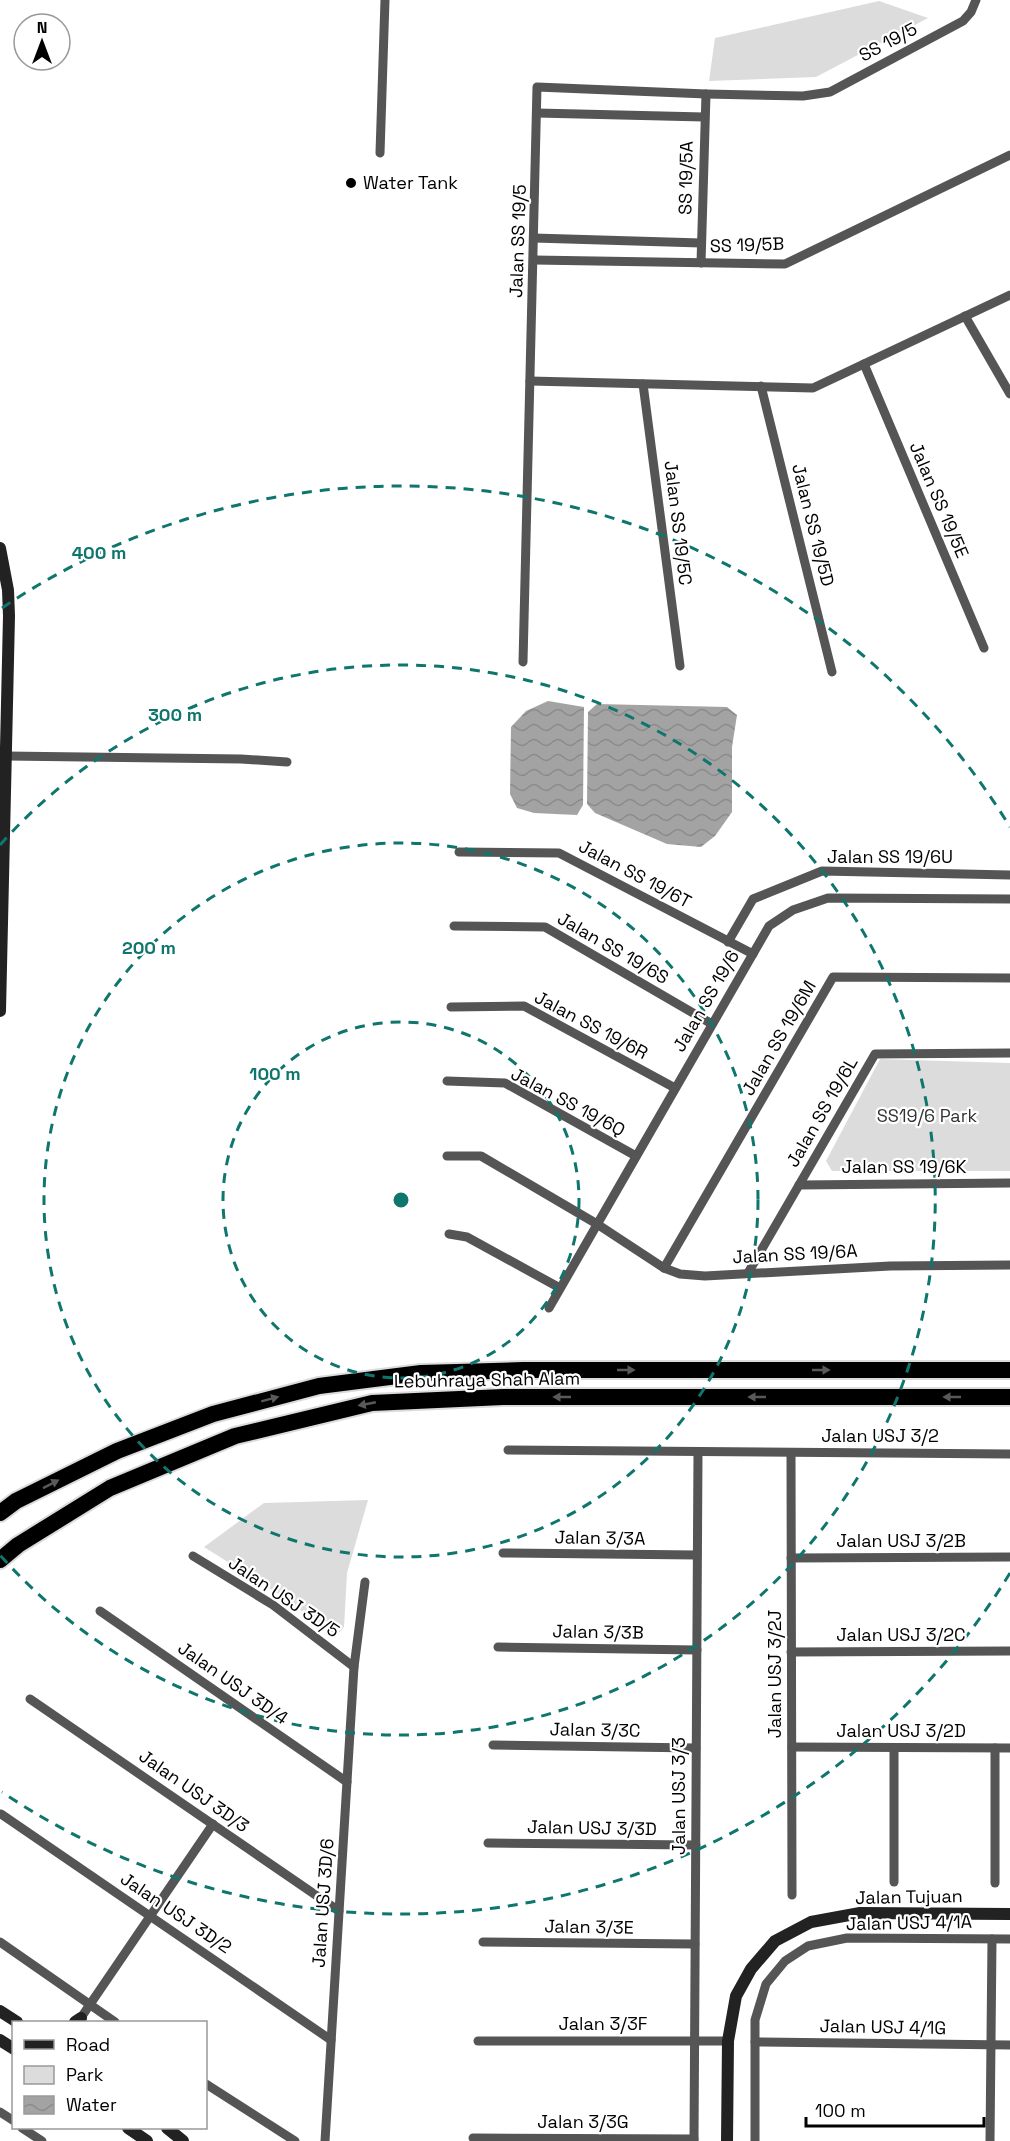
<svg xmlns="http://www.w3.org/2000/svg" width="1010" height="2141" font-family="'Space Grotesk',sans-serif">
  <defs>
    <pattern id="water-waves" width="16" height="10" patternUnits="userSpaceOnUse" patternTransform="scale(1.5)"><rect width="16" height="10" fill="#a3a3a3"/><path d="M0 5q4-4 8 0t8 0" fill="none" stroke="#8b8b8b"/></pattern>
  </defs>
  <rect width="100%" height="100%" fill="#fff"/>
  <!-- green -->
  <g fill="#dcdcdc">
    <polygon points="879,1 928,18 816,77 709,81 715,38"/>
    <polygon points="880,1059 1010,1063 1010,1171 832,1171 826,1161"/>
    <polygon points="368,1500 347,1573 344,1627 336,1636 277,1593 204,1547 264,1503"/>
  </g>
  <!-- water -->
  <g fill="url(#water-waves)">
    <polygon points="548,701 584,707 583,805 577,815 534,813 517,808 510,794 511,727 526,711"/>
    <polygon points="597,704 727,707 737,715 732,747 732,812 715,836 701,847 667,844 595,813 587,804 588,712"/>
  </g>
  <g fill="none" stroke-linecap="round" stroke-linejoin="round">
    <!-- highway casing -->
    <g stroke="#dbdbdb" stroke-width="20">
      <g id="highway">
        <polyline points="0,1513 16,1501 117,1451 213,1414 319,1386 421,1373 523,1370 1010,1370"/>
        <polyline points="0,1560 18,1545 110,1488 235,1436 372,1403 503,1397 1010,1397"/>
      </g>
    </g>
    <!-- street -->
    <g stroke="#555" stroke-width="9">
      <polyline points="537,113 704,117"/>
      <polyline points="380,153 385,0"/>
      <polyline points="534,238 701,243"/>
      <polyline points="534,260 785,264 1010,155"/>
      <polyline points="701,263 706,94"/>
      <polyline points="965,316 1010,394"/>
      <polyline points="864,364 984,648"/>
      <polyline points="530,381 813,388 1010,295"/>
      <polyline points="643,384 680,666"/>
      <polyline points="761,386 832,672"/>
      <polyline points="523,662 537,87 706,94 803,96 830,92 963,21 971,12 976,0"/>
      <polyline points="6,756 241,759 287,762"/>
      <polyline points="459,852 559,853 753,954"/>
      <polyline points="454,926 545,927 712,1024"/>
      <polyline points="728,942 753,899 822,871 1010,875"/>
      <polyline points="451,1007 524,1006 675,1088"/>
      <polyline points="447,1081 505,1083 636,1156"/>
      <polyline points="447,1156 481,1156 597,1224 664,1268 680,1274 705,1276 890,1266 1010,1265"/>
      <polyline points="799,1185 1010,1183"/>
      <polyline points="449,1234 467,1237 560,1288"/>
      <polyline points="664,1268 833,977 1010,978"/>
      <polyline points="748,1273 875,1054 1010,1053"/>
      <polyline points="549,1308 769,926 793,910 828,898 1010,899"/>
      <polyline points="508,1450 1010,1454"/>
      <polyline points="791,1453 792,1895"/>
      <polyline points="503,1553 697,1555"/>
      <polyline points="193,1556 273,1605 354,1667"/>
      <polyline points="791,1558 1010,1557"/>
      <polyline points="100,1611 347,1782"/>
      <polyline points="498,1647 697,1650"/>
      <polyline points="791,1652 1010,1651"/>
      <polyline points="30,1699 339,1911"/>
      <polyline points="493,1745 696,1748"/>
      <polyline points="792,1747 1010,1748"/>
      <polyline points="894,1748 894,1882"/>
      <polyline points="995,1748 995,1883"/>
      <polyline points="1,1814 331,2040"/>
      <polyline points="488,1843 696,1845"/>
      <polyline points="0,1942 115,2022"/>
      <polyline points="483,1942 695,1944"/>
      <polyline points="78,2022 213,1824"/>
      <polyline points="478,2041 728,2041"/>
      <polyline points="755,2042 1010,2045"/>
      <polyline points="206,2084 295,2141"/>
      <polyline points="0,2112 14,2121"/>
      <polyline points="22,2128 42,2141"/>
      <polyline points="473,2138 694,2139"/>
      <polyline points="325,2141 354,1667 365,1582"/>
      <polyline points="694,2141 698,1452"/>
      <polyline points="755,2141 755,2020 766,1984 785,1961 808,1946 847,1938 1010,1939"/>
      <polyline points="990,2141 992,1939"/>
    </g>
    <!-- secondary -->
    <g stroke="#222" stroke-width="12">
      <polyline points="0,548 8,590 9,616 0,1011"/>
      <polyline points="0,2011 17,2022"/>
      <polyline points="75,2022 81,2018"/>
      <polyline points="0,2040 14,2049"/>
      <polyline points="128,2128 147,2141"/>
      <polyline points="167,2128 183,2141"/>
      <polyline points="727,2141 728,2041 736,1996 751,1969 775,1941 811,1922 860,1913 1010,1914"/>
    </g>
    <!-- highway -->
    <use href="#highway" stroke="#000" stroke-width="16"/>
  </g>
  <!-- one-way arrows -->
  <defs><path id="oneway-solid" d="M-6-.8H1V-3.2L6.5 0L1 3.2V.8H-6Z" transform="scale(1.5)"/></defs>
  <g fill="#595959">
    <use href="#oneway-solid" transform="translate(626 1370)"/>
    <use href="#oneway-solid" transform="translate(821 1370)"/>
    <use href="#oneway-solid" transform="translate(562 1397) rotate(180)"/>
    <use href="#oneway-solid" transform="translate(757 1397) rotate(180)"/>
    <use href="#oneway-solid" transform="translate(952 1397) rotate(180)"/>
    <use href="#oneway-solid" transform="translate(270 1399) rotate(-15)"/>
    <use href="#oneway-solid" transform="translate(367 1404) rotate(169)"/>
    <use href="#oneway-solid" transform="translate(51 1484) rotate(-27)"/>
  </g>
  <!-- distance rings -->
  <g fill="none" stroke="#0f766e" stroke-width="3" stroke-dasharray="10 8">
    <circle cx="401" cy="1200" r="178"/>
    <circle cx="401" cy="1200" r="357"/>
    <path d="M0 845A535 535 0 1 1 0 1555"/>
    <path d="M1010 1573A714 714 0 0 1 2 1792M2 608A714 714 0 0 1 1010 827"/>
  </g>
  <!-- markers -->
  <circle fill="#000" stroke="#fff" stroke-width="2" cx="351" cy="183" r="6"/>
  <g text-anchor="middle" stroke-width="4.5" stroke-linejoin="round" paint-order="stroke">
    <!-- street labels -->
    <g font-size="18" fill="#000" stroke="#fff">
      <text transform="translate(888 42) rotate(-28)" y="6">SS 19/5</text>
      <text transform="translate(686 178) rotate(-89)" y="6">SS 19/5A</text>
      <text transform="translate(518 241) rotate(-88)" y="6">Jalan SS 19/5</text>
      <text transform="translate(747 245) rotate(-2)" y="6">SS 19/5B</text>
      <text transform="translate(939 500) rotate(67)" y="6">Jalan SS 19/5E</text>
      <text transform="translate(678 523) rotate(83)" y="6">Jalan SS 19/5C</text>
      <text transform="translate(813 525) rotate(76)" y="6">Jalan SS 19/5D</text>
      <text x="890" y="863">Jalan SS 19/6U</text>
      <text transform="translate(635 874) rotate(28)" y="6">Jalan SS 19/6T</text>
      <text transform="translate(613 948) rotate(30)" y="6">Jalan SS 19/6S</text>
      <text transform="translate(706 1001) rotate(-60)" y="6">Jalan SS 19/6</text>
      <text transform="translate(591 1025) rotate(28)" y="6">Jalan SS 19/6R</text>
      <text transform="translate(779 1038) rotate(-60)" y="6">Jalan SS 19/6M</text>
      <text transform="translate(568 1102) rotate(28)" y="6">Jalan SS 19/6Q</text>
      <text transform="translate(822 1112) rotate(-60)" y="6">Jalan SS 19/6L</text>
      <text x="904" y="1173">Jalan SS 19/6K</text>
      <text transform="translate(795 1254) rotate(-3)" y="6">Jalan SS 19/6A</text>
      <text transform="translate(487 1380) rotate(-1)" y="6">Lebuhraya Shah Alam</text>
      <text x="880" y="1442">Jalan USJ 3/2</text>
      <text transform="translate(600 1538) rotate(1)" y="6">Jalan 3/3A</text>
      <text x="901" y="1547">Jalan USJ 3/2B</text>
      <text transform="translate(284 1597) rotate(34)" y="6">Jalan USJ 3D/5</text>
      <text transform="translate(598 1632) rotate(1)" y="6">Jalan 3/3B</text>
      <text x="901" y="1641">Jalan USJ 3/2C</text>
      <text transform="translate(775 1674) rotate(-90)" y="6">Jalan USJ 3/2J</text>
      <text transform="translate(233 1683) rotate(35)" y="6">Jalan USJ 3D/4</text>
      <text transform="translate(595 1730) rotate(1)" y="6">Jalan 3/3C</text>
      <text x="901" y="1737">Jalan USJ 3/2D</text>
      <text transform="translate(194 1791) rotate(35)" y="6">Jalan USJ 3D/3</text>
      <text transform="translate(679 1796) rotate(-90)" y="6">Jalan USJ 3/3</text>
      <text transform="translate(592 1828) rotate(1)" y="6">Jalan USJ 3/3D</text>
      <text transform="translate(909 1897) rotate(-1)" y="6">Jalan Tujuan</text>
      <text transform="translate(323 1903) rotate(-86)" y="6">Jalan USJ 3D/6</text>
      <text transform="translate(176 1913) rotate(34)" y="6">Jalan USJ 3D/2</text>
      <text transform="translate(909 1923) rotate(-1)" y="6">Jalan USJ 4/1A</text>
      <text transform="translate(589 1927) rotate(1)" y="6">Jalan 3/3E</text>
      <text x="603" y="2030">Jalan 3/3F</text>
      <text transform="translate(883 2027) rotate(1)" y="6">Jalan USJ 4/1G</text>
      <text x="583" y="2128">Jalan 3/3G</text>
    </g>
    <!-- poi labels -->
    <g font-size="18" fill="#000" stroke="#fff" text-anchor="start">
      <text x="363" y="189">Water Tank</text>
    </g>
    <!-- park labels -->
    <g font-size="18" fill="#333" stroke="#fff">
      <text x="927" y="1122">SS19/6 Park</text>
    </g>
  </g>
  <circle cx="401" cy="1200" r="9" fill="#0f766e" stroke="#fff" stroke-width="3"/>
  <g font-size="18" text-anchor="middle" font-weight="bold" fill="#0f766e" stroke="#fff" stroke-width="4.5" stroke-linejoin="round" paint-order="stroke">
    <text x="99" y="559">400 m</text>
    <text x="175" y="721">300 m</text>
    <text x="149" y="954">200 m</text>
    <text x="275" y="1080">100 m</text>
  </g>
  <!-- legend -->
  <rect x="12" y="2021" width="195" height="108" fill="#ffffff" stroke="#999999" stroke-width="1.5"/>
  <rect x="24" y="2040" width="30" height="9" fill="#222222" stroke="#999999" stroke-width="1.5"/>
  <text x="66" y="2051" font-size="18" fill="#000000">Road</text>
  <rect x="24" y="2066" width="30" height="18" fill="#dcdcdc" stroke="#999999" stroke-width="1.5"/>
  <text x="66" y="2081" font-size="18" fill="#000000">Park</text>
  <rect x="24" y="2096" width="30" height="18" fill="url(#water-waves)" stroke="#999999" stroke-width="1.5"/>
  <text x="66" y="2111" font-size="18" fill="#000000">Water</text>
  <!-- north arrow -->
  <g transform="translate(42 42)"><circle r="28" fill="#ffffff" stroke="#999999" stroke-width="1.5"/>
  <path d="M0-4.5L10 22L0 15L-10 22Z" fill="#000000"/>
  <text y="-9" font-size="16" font-weight="bold" text-anchor="middle" fill="#000000">N</text>
  </g>
  <!-- scale -->
  <path d="M806 2117v9h178v-9" fill="none" stroke="#000000" stroke-width="3"/>
  <text x="815" y="2117" font-size="18" fill="#000000" stroke="#ffffff" stroke-width="4.5" paint-order="stroke">100 m</text>
</svg>
